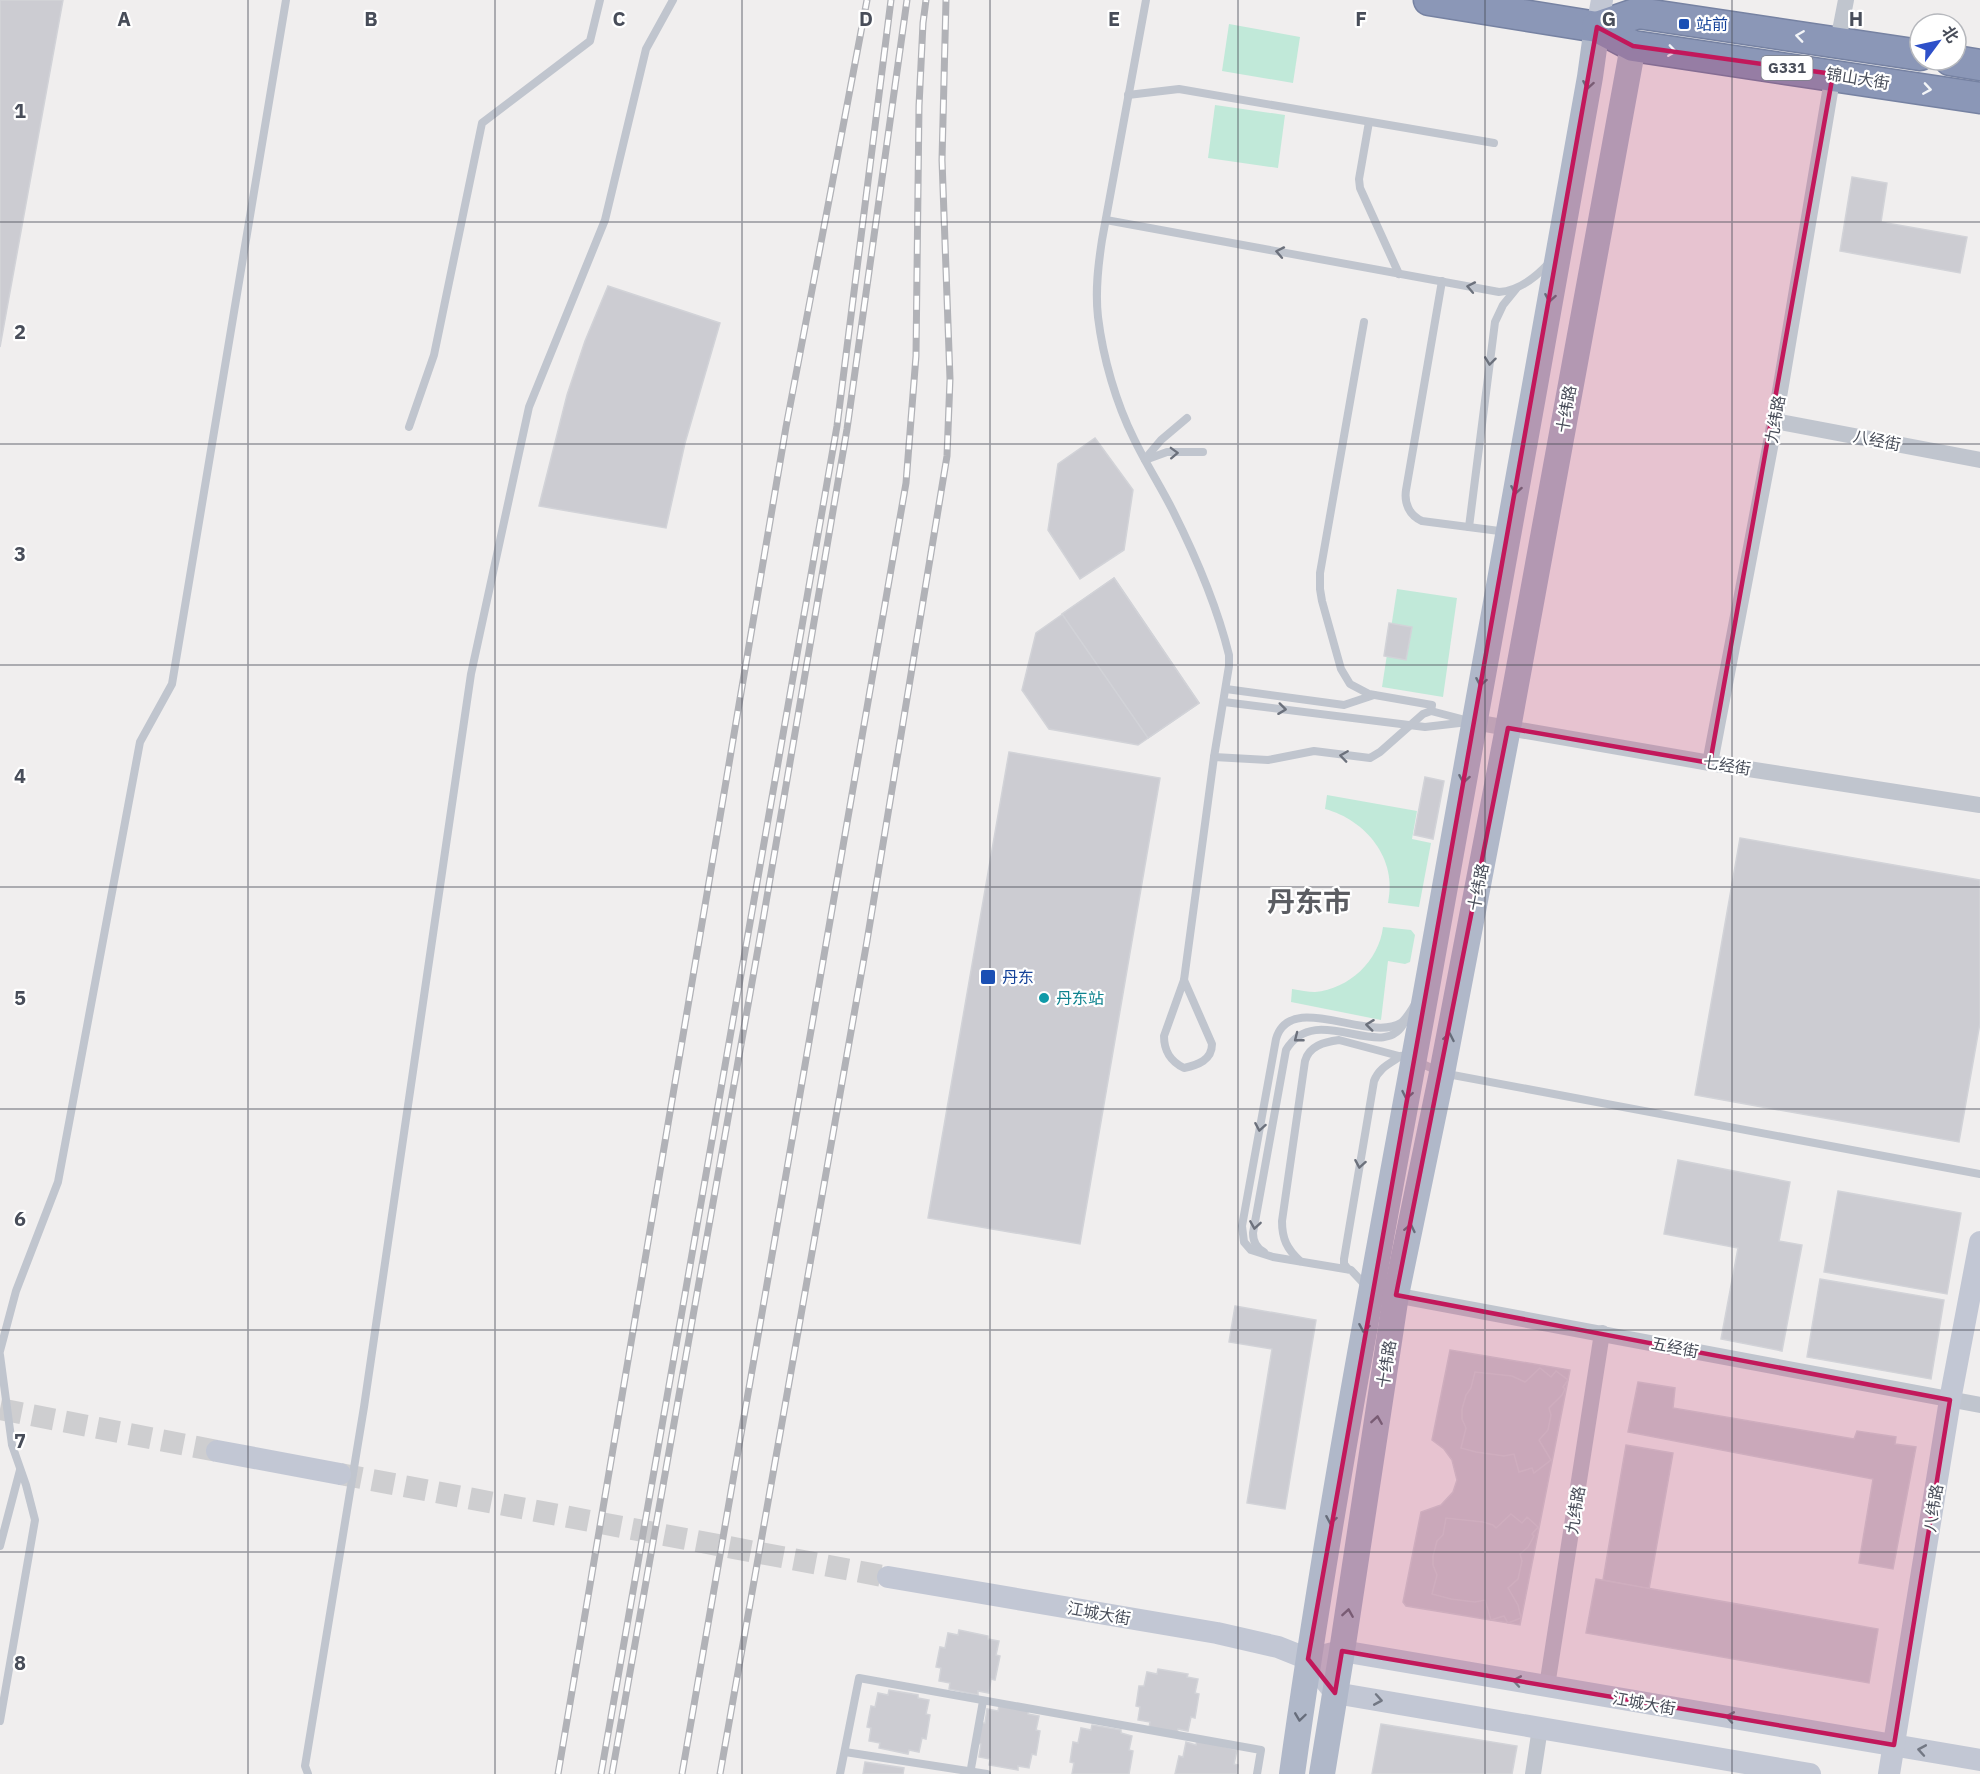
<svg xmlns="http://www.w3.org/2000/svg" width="1980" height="1774" font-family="'IBM Plex Sans','Noto Sans SC',sans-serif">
  <rect width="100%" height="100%" fill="#f0eeee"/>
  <!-- green -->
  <g fill="#c1e9d9">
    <polygon points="1229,24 1300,37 1293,83 1222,71"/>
    <polygon points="1215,105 1285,115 1278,168 1208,158"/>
    <polygon points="1397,589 1457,598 1443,697 1382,687"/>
    <path d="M1327,795L1417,811L1412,839L1431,843L1419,907L1388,903C1398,859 1366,820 1325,809Z"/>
    <path d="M1383,927L1411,930L1415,935L1410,962L1405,964L1388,961L1381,1020L1291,1002L1292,989C1300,990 1308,992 1315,992C1349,989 1379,961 1383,927Z"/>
  </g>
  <!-- building -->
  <g fill="#ccccd2" stroke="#d2d3d8" stroke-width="1.5">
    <polygon points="0,0 63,0 0,347"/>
    <polygon points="1852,177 1887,183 1881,222 1967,237 1960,273 1840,251"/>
    <polygon points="608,286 720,323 685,443 666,528 539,506 567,395 585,341"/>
    <polygon points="1095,438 1133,490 1124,550 1080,579 1048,530 1058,464"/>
    <polygon points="1114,578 1199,703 1138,745 1049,729 1022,690 1036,633"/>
    <polygon points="1114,578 1199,703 1148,738 1062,614"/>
    <polygon points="1389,623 1412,627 1406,660 1384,656"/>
    <polygon points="1009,752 1160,778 1080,1244 928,1218"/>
    <polygon points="1425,777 1444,781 1433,839 1414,835"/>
    <polygon points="1740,838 1980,880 1980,1023 1959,1142 1695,1095"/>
    <polygon points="1678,1160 1790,1182 1779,1241 1802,1245 1782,1351 1721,1339 1738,1248 1664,1234"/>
    <polygon points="1838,1191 1961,1213 1947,1294 1824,1272"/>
    <polygon points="1820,1279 1944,1300 1931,1379 1807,1357"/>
    <polygon points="1235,1306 1316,1320 1285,1509 1247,1503 1272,1349 1229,1342"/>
    <polygon points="1450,1350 1570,1370 1520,1625 1406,1606 1403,1602 1421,1512 1441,1505 1453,1492 1457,1480 1452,1460 1444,1449 1432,1440"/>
    <polygon points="1540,1368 1551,1377 1556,1371 1568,1380 1563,1387 1565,1389 1562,1395 1549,1408 1551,1415 1548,1430 1539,1440 1551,1460 1534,1473 1532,1468 1519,1472 1514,1454 1504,1456 1476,1452 1461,1448 1466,1428 1462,1419 1462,1409 1466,1395 1471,1388 1475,1372 1512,1376 1525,1382"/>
    <polygon points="1638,1382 1675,1388 1673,1408 1854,1439 1857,1431 1896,1437 1895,1444 1916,1447 1893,1569 1859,1563 1873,1479 1628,1432"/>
    <polygon points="1626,1445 1673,1453 1649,1589 1603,1580"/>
    <polygon points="1511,1514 1522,1523 1527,1517 1538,1527 1532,1534 1534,1536 1528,1547 1520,1554 1522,1561 1518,1579 1508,1588 1518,1605 1521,1618 1508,1623 1504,1616 1491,1620 1485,1600 1475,1602 1451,1599 1432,1594 1437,1575 1433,1565 1433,1556 1437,1541 1443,1535 1446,1518 1483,1522 1493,1525 1496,1528"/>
    <polygon points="1596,1579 1878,1629 1869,1683 1586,1633"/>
    <polygon points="959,1630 988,1636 988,1639 999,1641 996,1655 1000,1656 995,1680 991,1679 989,1693 978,1691 978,1695 949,1689 950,1683 939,1681 941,1668 936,1667 940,1647 945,1648 948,1633 958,1635"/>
    <polygon points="1158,1669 1188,1674 1187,1677 1198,1679 1195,1693 1199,1694 1195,1718 1191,1717 1188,1731 1178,1729 1177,1733 1149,1728 1150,1722 1138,1720 1140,1707 1136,1706 1139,1686 1144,1686 1147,1672 1157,1674"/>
    <polygon points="889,1690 918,1695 918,1698 929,1700 926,1714 930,1715 926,1739 922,1738 919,1752 909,1750 908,1754 879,1748 880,1743 869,1741 871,1728 867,1727 871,1706 875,1707 878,1693 888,1695"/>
    <polygon points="999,1706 1028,1711 1028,1714 1039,1716 1036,1730 1040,1731 1036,1755 1032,1754 1029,1768 1018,1766 1018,1770 989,1765 990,1759 979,1757 981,1744 976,1743 980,1723 985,1723 987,1709 998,1711"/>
    <polygon points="1381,1724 1517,1746 1512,1774 1372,1774"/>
    <polygon points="1092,1725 1121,1730 1121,1733 1132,1736 1129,1750 1133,1751 1129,1774 1072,1774 1074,1763 1070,1762 1073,1742 1078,1743 1081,1728 1091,1730"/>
    <polygon points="1197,1739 1237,1750 1234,1764 1238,1765 1237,1774 1175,1774 1179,1756 1183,1757 1186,1742 1196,1745"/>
    <polygon points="865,1762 904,1768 903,1774 863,1774"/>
  </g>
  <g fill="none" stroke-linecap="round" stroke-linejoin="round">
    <!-- secondary-tunnel -->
    <g stroke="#ceced0" stroke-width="22" stroke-dasharray="22 11" stroke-linecap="butt">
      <polyline points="0,1409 217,1451"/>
      <polyline points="340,1474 888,1577"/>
    </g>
    <!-- highway casing -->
    <g stroke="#7682a2" stroke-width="33">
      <g id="highway">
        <polyline points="1429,0 1597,27 1633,46 1980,98"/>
        <polyline points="1597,27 1638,13 1920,55"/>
        <polyline points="1950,60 1980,65"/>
      </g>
    </g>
    <!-- lane -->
    <g stroke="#c0c5ce" stroke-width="8">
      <path d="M1146,0L1102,240C1098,266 1095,291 1098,317C1103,358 1116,403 1134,439C1146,464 1161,487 1173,511C1196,557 1217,606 1229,655V666L1214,757L1184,980"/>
      <polyline points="1128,95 1179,89 1494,143"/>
      <polyline points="1369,122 1359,179 1360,188 1399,274"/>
      <path d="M1106,220L1499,292C1519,291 1536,277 1549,263"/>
      <path d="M1442,281L1406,490C1404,503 1409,515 1422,521L1507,532"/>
      <polyline points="1364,322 1320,573 1320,589 1322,601 1341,669 1350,684 1369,694 1432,705 1431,711"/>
      <polyline points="409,427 434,355 482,123 590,41 600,0"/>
      <polyline points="1145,459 1161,440 1187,418"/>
      <polyline points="1145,460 1167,452 1203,452"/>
      <polyline points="1469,527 1495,322 1503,305 1516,289"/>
      <polyline points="1226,689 1344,705 1374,695"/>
      <polyline points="1224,702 1425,727 1468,722"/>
      <polyline points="1214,757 1268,760 1314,751 1370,758 1380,752 1423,714 1431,711 1473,722"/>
      <path d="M1184,980L1212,1044C1212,1060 1198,1065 1184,1068C1170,1061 1164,1051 1164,1036Z"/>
      <path d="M1264,1252C1256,1248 1253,1241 1253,1233L1286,1050C1316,999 1385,1066 1405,1021"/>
      <path d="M1300,1261C1287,1249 1282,1239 1282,1221L1305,1061C1309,1046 1324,1042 1339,1040L1414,1060L1442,1073L1980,1174"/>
      <path d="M1348,1269L1344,1264V1259L1374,1081C1379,1068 1389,1064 1401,1056"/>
      <path d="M1367,1287L1351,1270L1273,1257L1251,1250L1244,1242L1242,1226L1276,1039C1290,990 1369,1043 1401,1023C1407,1018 1411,1011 1415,1004"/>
      <polyline points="0,1351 16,1291 58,1182 140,742 172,684 286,0"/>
      <polyline points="0,1355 12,1445 26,1485 35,1520 0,1721"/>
      <polyline points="0,1546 20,1470"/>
      <polyline points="845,1752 987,1774"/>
      <polyline points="308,1774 305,1766 364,1407 471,674 529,407 605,220 646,49 673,0"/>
      <polyline points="840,1774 859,1678 1261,1750 1257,1774"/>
      <polyline points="970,1774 983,1701"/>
    </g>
    <!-- street -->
    <g stroke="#c0c5ce" stroke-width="16">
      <polyline points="1838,41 1846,0"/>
      <polyline points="1775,421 1980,460"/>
      <polyline points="1474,722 1710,763 1980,805"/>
      <polyline points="1710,763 1775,421 1833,74"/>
      <polyline points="1389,1294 1980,1405"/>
      <polyline points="1547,1686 1602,1333"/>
      <polyline points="1533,1774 1540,1728"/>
    </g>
    <!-- secondary -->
    <g stroke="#c2c7d4" stroke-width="22">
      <polyline points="1597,27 1602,0"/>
      <polyline points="217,1451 340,1474"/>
      <polyline points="888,1577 1217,1633 1278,1647 1308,1659"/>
      <polyline points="1810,1774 1335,1693 1308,1659 1342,1651 1980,1760"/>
      <polyline points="1889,1774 1950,1400 1980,1242"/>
    </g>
    <!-- primary -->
    <g stroke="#b0b8c9" stroke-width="26">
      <path d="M1292,1774C1328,1514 1378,1256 1425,998C1481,691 1535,384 1590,77L1597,27"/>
      <polyline points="1322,1774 1342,1651 1396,1295 1442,1073 1508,728 1633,46"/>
    </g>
    <!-- highway -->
    <use href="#highway" stroke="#8b97b7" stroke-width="30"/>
    <!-- rail casing -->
    <g stroke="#b1b2b7" stroke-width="7">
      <g id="rail">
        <polyline points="558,1774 786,427 867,0"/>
        <polyline points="601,1774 837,426 891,0"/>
        <polyline points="612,1774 762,926 847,429 907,0"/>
        <polyline points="682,1774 906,483 916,356 919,106 923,23 926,0"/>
        <polyline points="720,1774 867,941 947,456 950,379 942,160 946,0"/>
      </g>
    </g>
    <!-- rail -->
    <use href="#rail" stroke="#fff" stroke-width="4.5" stroke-dasharray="14" stroke-linecap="butt"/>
  </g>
  <!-- one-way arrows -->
  <defs><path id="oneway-chevron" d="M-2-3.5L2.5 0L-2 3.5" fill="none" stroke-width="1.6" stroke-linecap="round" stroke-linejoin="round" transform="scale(1.5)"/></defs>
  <g stroke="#f3f5f8">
    <use href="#oneway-chevron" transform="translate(1800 36) rotate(-172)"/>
    <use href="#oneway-chevron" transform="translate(1672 51) rotate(8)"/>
    <use href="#oneway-chevron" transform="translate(1927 89) rotate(9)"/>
  </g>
  <g stroke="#676d7b">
    <use href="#oneway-chevron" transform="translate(1588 85) rotate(100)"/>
    <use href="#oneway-chevron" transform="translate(1550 298) rotate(100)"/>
    <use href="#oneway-chevron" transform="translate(1516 490) rotate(100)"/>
    <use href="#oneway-chevron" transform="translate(1481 682) rotate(100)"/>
    <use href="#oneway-chevron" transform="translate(1464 779) rotate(100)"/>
    <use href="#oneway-chevron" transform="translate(1449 1037) rotate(-79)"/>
    <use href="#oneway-chevron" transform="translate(1407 1095) rotate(101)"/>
    <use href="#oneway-chevron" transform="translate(1410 1228) rotate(-78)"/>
    <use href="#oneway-chevron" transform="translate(1364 1328) rotate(100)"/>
    <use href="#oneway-chevron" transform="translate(1377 1420) rotate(-81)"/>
    <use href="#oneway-chevron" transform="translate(1331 1520) rotate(100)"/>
    <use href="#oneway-chevron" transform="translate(1348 1613) rotate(-81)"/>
    <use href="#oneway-chevron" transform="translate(1300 1717) rotate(98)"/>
  </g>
  <g stroke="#6c717c">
    <use href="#oneway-chevron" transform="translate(1280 252) rotate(-169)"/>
    <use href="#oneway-chevron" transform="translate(1471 287) rotate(-169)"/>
    <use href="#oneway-chevron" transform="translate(1490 361) rotate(97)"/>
    <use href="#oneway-chevron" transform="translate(1174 453) rotate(-2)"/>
    <use href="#oneway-chevron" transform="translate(1282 709) rotate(7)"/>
    <use href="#oneway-chevron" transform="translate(1344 756) rotate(-172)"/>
    <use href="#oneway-chevron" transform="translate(1370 1025) rotate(-173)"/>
    <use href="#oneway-chevron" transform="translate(1298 1038) rotate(142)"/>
    <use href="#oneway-chevron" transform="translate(1260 1127) rotate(100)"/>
    <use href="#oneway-chevron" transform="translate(1360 1164) rotate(100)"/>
    <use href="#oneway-chevron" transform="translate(1255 1225) rotate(99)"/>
  </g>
  <g stroke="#737884">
    <use href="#oneway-chevron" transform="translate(1517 1681) rotate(-170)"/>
    <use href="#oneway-chevron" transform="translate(1378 1700) rotate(10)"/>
    <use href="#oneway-chevron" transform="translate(1730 1717) rotate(-170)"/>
    <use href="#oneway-chevron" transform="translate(1922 1750) rotate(-170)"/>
  </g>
  <!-- marked area -->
  <path fill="#c2185b" fill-opacity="0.2" stroke="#c2185b" stroke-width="4.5" stroke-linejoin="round" d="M1597,27L1633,46L1833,74L1710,763L1508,728L1396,1295L1950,1400L1894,1745L1342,1651L1335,1693L1308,1659Z"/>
  <!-- grid -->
  <path fill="none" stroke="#484d59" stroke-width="1.5" stroke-opacity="0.55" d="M248,0V1774M495,0V1774M742,0V1774M990,0V1774M1238,0V1774M1485,0V1774M1732,0V1774M0,222H1980M0,444H1980M0,665H1980M0,887H1980M0,1109H1980M0,1330H1980M0,1552H1980"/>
  <!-- markers -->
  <g fill="#1a4fb4" stroke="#fff" stroke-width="2">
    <rect x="1678" y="18" width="12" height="12" rx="3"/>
    <rect x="980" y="969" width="16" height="16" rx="3"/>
  </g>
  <circle fill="#0f9aa8" stroke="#fff" stroke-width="2" cx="1044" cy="998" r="6"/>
  <g text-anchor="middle" stroke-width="4.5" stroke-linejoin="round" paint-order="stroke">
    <!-- shield labels -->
    <rect fill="#fff" stroke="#7f828b" stroke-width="1.5" x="1761.5" y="56" width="51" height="24" rx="4.5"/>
    <g font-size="15" font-weight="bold" fill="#484d59">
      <text x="1787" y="73">G331</text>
    </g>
    <!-- transit labels -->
    <g font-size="16" fill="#164399" stroke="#fff" text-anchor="start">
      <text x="1696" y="30">站前</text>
      <text x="1002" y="983">丹东</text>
    </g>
    <!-- street labels -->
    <g font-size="16" fill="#484d59" stroke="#fff">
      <text transform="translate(1858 78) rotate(9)" y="6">锦山大街</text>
      <text transform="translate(1566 409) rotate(-80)" y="6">十纬路</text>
      <text transform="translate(1775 419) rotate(-80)" y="6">九纬路</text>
      <text transform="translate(1877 440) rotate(11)" y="6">八经街</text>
      <text transform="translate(1727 765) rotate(9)" y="6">七经街</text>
      <text transform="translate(1478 887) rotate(-79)" y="6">十纬路</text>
      <text transform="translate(1675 1347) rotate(11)" y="6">五经街</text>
      <text transform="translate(1386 1364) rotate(-81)" y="6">十纬路</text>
      <text transform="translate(1933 1508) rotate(-81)" y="6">八纬路</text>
      <text transform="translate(1575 1510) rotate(-81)" y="6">九纬路</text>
      <text transform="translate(1099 1613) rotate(10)" y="6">江城大街</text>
      <text transform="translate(1644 1703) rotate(10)" y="6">江城大街</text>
    </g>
    <!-- culture labels -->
    <g font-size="16" fill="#0d838f" stroke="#fff" text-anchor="start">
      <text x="1056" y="1004">丹东站</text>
    </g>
    <!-- town labels -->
    <g font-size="28" font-weight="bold" fill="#5b5d62" stroke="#fff">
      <text x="1309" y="912">丹东市</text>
    </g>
  </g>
  <g font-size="20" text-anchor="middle" font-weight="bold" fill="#484d59" stroke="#fff" stroke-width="4.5" stroke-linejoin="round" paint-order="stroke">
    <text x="124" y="26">A</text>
    <text x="371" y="26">B</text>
    <text x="619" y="26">C</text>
    <text x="866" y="26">D</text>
    <text x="1114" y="26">E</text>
    <text x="1361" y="26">F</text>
    <text x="1609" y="26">G</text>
    <text x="1856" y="26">H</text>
    <text x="20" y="118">1</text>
    <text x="20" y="339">2</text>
    <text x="20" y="561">3</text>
    <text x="20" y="783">4</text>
    <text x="20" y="1005">5</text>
    <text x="20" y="1226">6</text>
    <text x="20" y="1448">7</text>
    <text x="20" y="1670">8</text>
  </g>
  <!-- north arrow -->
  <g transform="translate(1938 42) rotate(57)"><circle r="28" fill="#ffffff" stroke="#b6b8bd" stroke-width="1.5"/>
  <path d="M0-4.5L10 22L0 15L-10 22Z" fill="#2e50c9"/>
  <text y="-9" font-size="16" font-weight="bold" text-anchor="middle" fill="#484d59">北</text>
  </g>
</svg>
